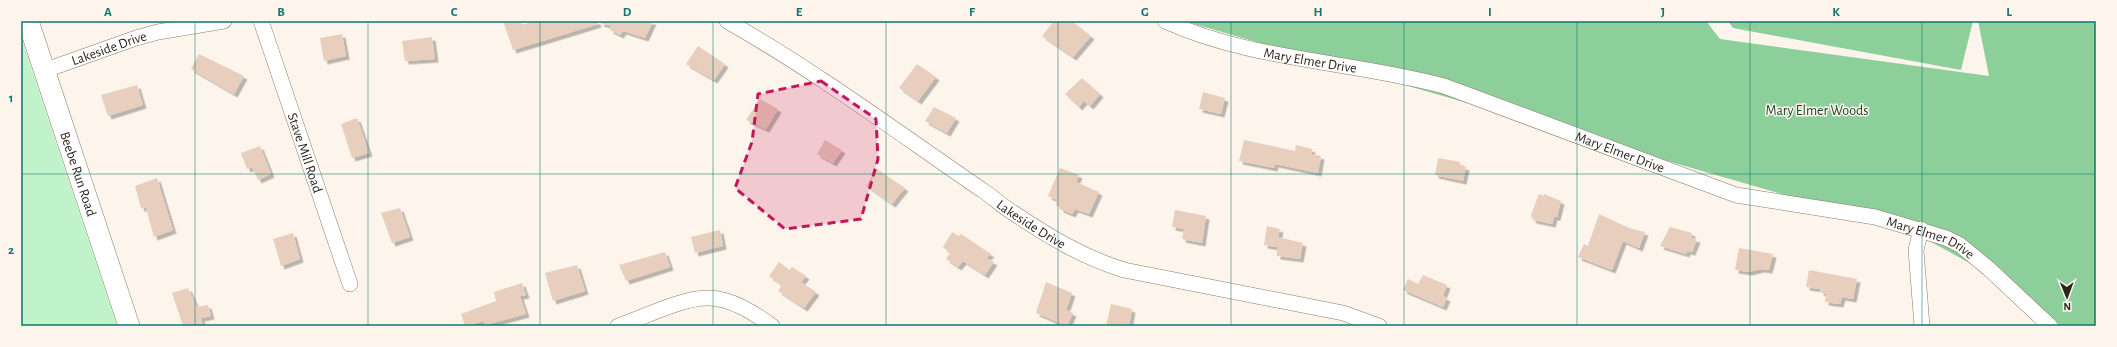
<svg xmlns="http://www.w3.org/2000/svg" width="2117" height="347" font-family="'Alegreya Sans',sans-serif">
  <defs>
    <filter id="shadow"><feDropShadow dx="3.5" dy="3.5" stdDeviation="0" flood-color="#0004"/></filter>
  </defs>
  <rect width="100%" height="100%" fill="#fdf5ec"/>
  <!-- green -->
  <polygon fill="#c1f3ca" points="21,37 117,326 21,326"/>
  <!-- forest -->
  <g fill="#8ccf9a">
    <polygon points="1184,21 1706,21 1720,39 1989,76 1978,21 2096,21 2096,326 2061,326 2015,288 1913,232"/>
    <polygon points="1728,21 1973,21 1961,70 1733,28"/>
  </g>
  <!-- building -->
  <g fill="#e7cebd" filter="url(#shadow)">
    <polygon points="503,21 521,21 522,25 535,21 597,21 598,24 513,50"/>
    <polygon points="601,21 653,21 645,38 623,31 620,35 610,30 611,26 600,23"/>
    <polygon points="1054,21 1072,21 1091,36 1073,57 1042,36"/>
    <polygon points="342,34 346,56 324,61 320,38"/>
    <polygon points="432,37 435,59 405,61 402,41"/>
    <polygon points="698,46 725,64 714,80 686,64"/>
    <polygon points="199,54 244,76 234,94 191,69"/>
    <polygon points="917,64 936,77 918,101 899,88"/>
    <polygon points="1082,78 1100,94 1090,106 1084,101 1079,107 1065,94"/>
    <polygon points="137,85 143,105 108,116 101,95"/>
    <polygon points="1203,92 1225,98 1221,114 1199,109"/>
    <polygon points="760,99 778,109 766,129 746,120"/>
    <polygon points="934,107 956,118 947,133 925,121"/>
    <polygon points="357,118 369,153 352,158 341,124"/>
    <polygon points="825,140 842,150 833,163 817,154"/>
    <polygon points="1244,140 1295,151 1296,145 1312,149 1311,154 1321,156 1318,173 1275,164 1274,168 1239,161"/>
    <polygon points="260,146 271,174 258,180 252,167 247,169 241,153"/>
    <polygon points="1438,158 1460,162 1460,165 1466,167 1463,181 1435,175"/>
    <polygon points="1060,168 1079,175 1076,182 1099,192 1089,214 1075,209 1072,214 1060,209 1060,207 1056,205 1057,200 1048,196"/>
    <polygon points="877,169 905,188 892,204 866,186"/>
    <polygon points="157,178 173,230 154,237 146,208 141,208 135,186"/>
    <polygon points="1539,194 1544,196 1544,194 1561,201 1557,217 1554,217 1552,224 1533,220 1531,215"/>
    <polygon points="400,208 410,237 392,243 381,213"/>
    <polygon points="1175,210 1206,216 1202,243 1182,239 1184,229 1172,227"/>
    <polygon points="1599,214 1629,228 1645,232 1639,248 1623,241 1612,270 1578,257 1584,244 1588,246"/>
    <polygon points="1267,226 1280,229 1278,237 1303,243 1300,259 1277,256 1277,247 1264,245"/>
    <polygon points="1670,227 1692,233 1691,238 1697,239 1692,252 1687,251 1686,254 1660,246"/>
    <polygon points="720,230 723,246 695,253 691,237"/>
    <polygon points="952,232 959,236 961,234 991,254 986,258 994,262 985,275 963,261 958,267 946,259 950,253 943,247"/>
    <polygon points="293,233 300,259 281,266 273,239"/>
    <polygon points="1739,248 1773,254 1769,270 1760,269 1749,272 1735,270"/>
    <polygon points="665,252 670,267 626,281 619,265"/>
    <polygon points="779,262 790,270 792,267 806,276 801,282 816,292 804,308 778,291 782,285 769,276"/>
    <polygon points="577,265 585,291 553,301 545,273"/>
    <polygon points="1809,270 1857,279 1853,299 1842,297 1840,304 1825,302 1826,294 1820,292 1820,289 1806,287"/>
    <polygon points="1423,275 1447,285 1443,296 1447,298 1443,307 1403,290 1408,279 1418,284"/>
    <polygon points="1046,282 1072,293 1066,310 1073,313 1067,326 1036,313"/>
    <polygon points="522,283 526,295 520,296 526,314 485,325 484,321 465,326 461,314 496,301 494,292"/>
    <polygon points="188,288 197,307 208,305 211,316 201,318 203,326 183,326 172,293"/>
    <polygon points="1111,304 1132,309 1129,326 1106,326"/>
  </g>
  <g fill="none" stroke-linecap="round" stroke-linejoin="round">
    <!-- minor casing -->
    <g stroke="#8d7a67" stroke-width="16">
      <g id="minor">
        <path id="s1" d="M261,21L350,284"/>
        <path id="s2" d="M727,21C817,72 900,134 985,192C994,198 1002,206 1012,212C1048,236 1082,257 1124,270L1343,313L1379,326"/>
        <path id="s3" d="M1165,21C1253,61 1352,61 1444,86L1736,195L1875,217L1946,238L1960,245L1988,268L2050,326"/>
        <path id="s4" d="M43,71L136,38L158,32L224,21"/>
        <polyline points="1921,229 1916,250 1922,326"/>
        <path d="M618,326C642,318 684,297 708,298C731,298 754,313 772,326"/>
      </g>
    </g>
    <!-- secondary casing -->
    <g stroke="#8d7a67" stroke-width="22">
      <g id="secondary">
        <path id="s5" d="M28,21L129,326"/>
      </g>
    </g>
    <!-- minor -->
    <use href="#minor" stroke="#fff" stroke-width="15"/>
    <!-- secondary -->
    <use href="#secondary" stroke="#fff" stroke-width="21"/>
  </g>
  <!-- marked area -->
  <path fill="#c2185b" fill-opacity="0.2" stroke="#c2185b" stroke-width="3" stroke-dasharray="8 5" stroke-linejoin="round" d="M821,81L876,119L878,159L861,219L785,229L735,188L752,142L758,94Z"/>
  <!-- grid -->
  <path fill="none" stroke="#0f766e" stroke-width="1" stroke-opacity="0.55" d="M195,21V326M368,21V326M540,21V326M713,21V326M886,21V326M1058,21V326M1231,21V326M1404,21V326M1577,21V326M1750,21V326M1922,21V326M21,174H2096"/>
  <g text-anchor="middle" stroke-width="3" stroke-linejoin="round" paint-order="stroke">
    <!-- street labels -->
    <g font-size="14" fill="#2c251d" stroke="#fdf5ec">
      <text dy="5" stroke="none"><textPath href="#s4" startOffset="70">Lakeside Drive</textPath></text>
      <text dy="5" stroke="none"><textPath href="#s3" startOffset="151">Mary Elmer Drive</textPath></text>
      <text dy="5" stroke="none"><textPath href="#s3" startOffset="475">Mary Elmer Drive</textPath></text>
      <text dy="5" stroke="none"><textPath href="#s1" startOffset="139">Stave Mill Road</textPath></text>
      <text dy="5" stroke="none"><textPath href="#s5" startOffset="161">Beebe Run Road</textPath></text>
      <text dy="5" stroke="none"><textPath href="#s2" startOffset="366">Lakeside Drive</textPath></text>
      <text dy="5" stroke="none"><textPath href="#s3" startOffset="799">Mary Elmer Drive</textPath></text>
    </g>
    <!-- park labels -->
    <g font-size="14" fill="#174825" stroke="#fdf5ec">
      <text x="1817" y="115">Mary Elmer Woods</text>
    </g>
  </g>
  <!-- border -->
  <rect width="2117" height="347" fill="none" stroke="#fdf5ec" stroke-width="44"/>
  <!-- north arrow -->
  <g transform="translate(2067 297) rotate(179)" stroke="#fdf5ec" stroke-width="3" paint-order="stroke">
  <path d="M0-3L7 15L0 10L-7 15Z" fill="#2c251d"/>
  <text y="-6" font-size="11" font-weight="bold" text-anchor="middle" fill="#2c251d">N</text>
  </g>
  <rect x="22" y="22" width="2073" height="303" fill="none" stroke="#0f766e" stroke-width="1.5"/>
  <g font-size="13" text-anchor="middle" font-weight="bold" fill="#0f766e">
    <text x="108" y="16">A</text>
    <text x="281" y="16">B</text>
    <text x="454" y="16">C</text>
    <text x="627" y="16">D</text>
    <text x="799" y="16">E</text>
    <text x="972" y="16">F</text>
    <text x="1145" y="16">G</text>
    <text x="1318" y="16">H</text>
    <text x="1490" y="16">I</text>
    <text x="1663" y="16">J</text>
    <text x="1836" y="16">K</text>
    <text x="2009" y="16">L</text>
    <text x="11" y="102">1</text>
    <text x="11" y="254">2</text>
  </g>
</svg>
